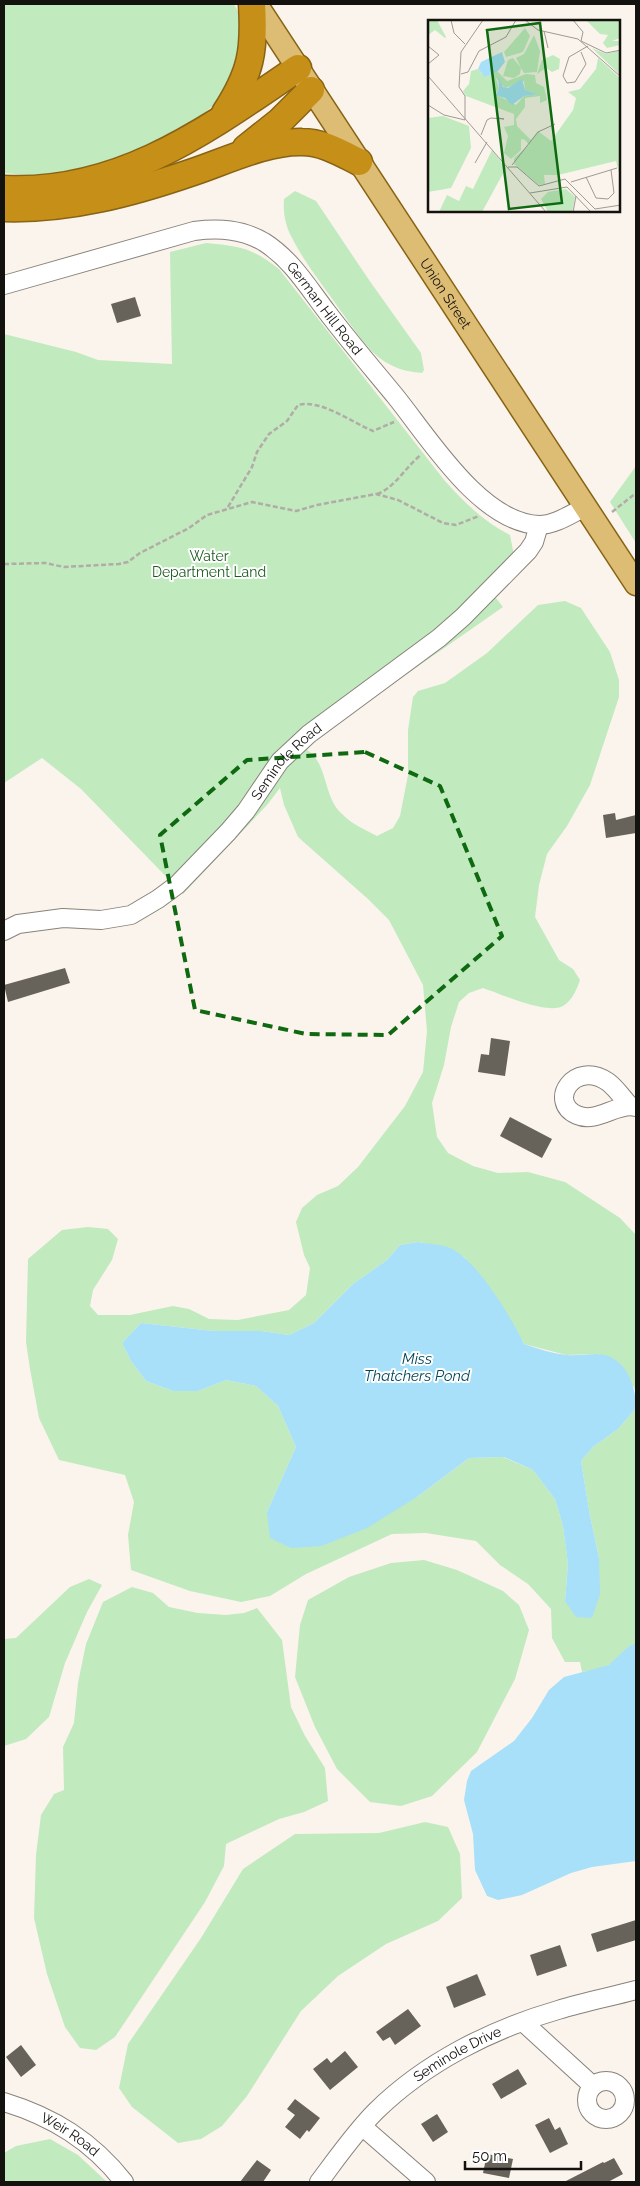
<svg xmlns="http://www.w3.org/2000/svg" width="640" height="2186" font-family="Raleway,sans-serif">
  <rect width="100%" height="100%" fill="#fbf4ec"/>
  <!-- green -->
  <g fill="#c1eabf">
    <path d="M4,4H234C241,16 243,30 242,44C241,60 234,80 225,93C209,117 140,153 112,163C78,175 40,177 4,173Z"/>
    <path d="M295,191L316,201L369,280L421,353L424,370L422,373C411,372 399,370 389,364C369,354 353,327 340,310C323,285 305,264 291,236C285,224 283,212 284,199Z"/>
    <path d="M206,243C240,246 252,248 279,269L445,481C465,503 483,521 510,535L514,555L485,584L503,607L318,736L307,750C328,763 323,796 341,813C351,824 364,829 377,836L393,828L400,816L408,775V730L413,697L418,691L445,683L487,653L538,605L565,601L581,608L610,652L619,680V697L590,785L567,826L547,854L539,885L535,917L559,960L573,969L580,980C577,989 572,1001 563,1006C546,1015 501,994 483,988L469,993L459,1002L451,1027L444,1065L432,1103L437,1137L448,1153L473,1166L498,1173L528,1172L565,1182L620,1218L636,1235V1393L634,1387L599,1354L566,1355L524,1344L497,1298L464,1257L429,1244L418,1242L400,1245L387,1260L353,1284L314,1323L289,1335L262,1331H214L141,1323L122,1343L131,1361L146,1381L173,1391H198L226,1380L256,1386L278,1406L296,1447L267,1512L417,1497L469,1458L503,1457L533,1470L555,1499L563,1526L568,1564L565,1601L599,1558L590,1516L581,1461L593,1447L618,1429L636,1408V1642C626,1648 619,1660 609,1665C601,1669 590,1670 582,1672L580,1662H565L552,1638L551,1609L528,1584L500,1565L476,1541L426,1533L392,1534L306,1574L270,1596L241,1602L190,1591L131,1570L128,1535L134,1502L125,1475L59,1460L39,1418L30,1369L26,1342L28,1259L62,1230L88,1227L108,1229L118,1239L112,1260L93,1290L90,1306L98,1315H130L173,1306L189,1309L209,1319L238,1320L289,1310L306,1295L310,1268L304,1255L296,1222L302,1208L317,1195L338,1186L358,1167L405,1106L423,1072L427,1031L423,985L389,920L368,899L298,837L284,805L280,788L267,805L183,894L81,789L42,758L4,783V334L76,352L98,360L172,364L170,252Z"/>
    <polygon points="636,466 636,543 610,502"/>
    <polygon points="424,1560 457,1570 503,1591 519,1605 529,1630 515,1679 477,1752 432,1796 401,1806 370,1802 337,1769 315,1727 295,1677 300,1625 308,1600 349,1577 391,1563"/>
    <polygon points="89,1579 102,1585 87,1612 65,1663 49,1717 26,1739 4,1746 4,1639 16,1638 70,1587"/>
    <polygon points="132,1587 153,1593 169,1607 198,1613 226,1615 244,1613 257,1608 282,1640 291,1707 305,1736 325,1768 328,1801 304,1812 279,1819 226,1844 224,1866 205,1902 115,2037 96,2050 80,2048 65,2027 47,1974 34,1918 36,1855 41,1815 54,1794 64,1790 63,1747 74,1723 78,1683 86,1644 103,1602"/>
    <polygon points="425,1822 448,1827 460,1854 462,1898 438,1921 386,1944 338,1976 301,2011 247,2096 222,2126 201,2139 178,2143 132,2107 119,2088 128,2044 201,1938 243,1869 295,1834 379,1833"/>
    <polygon points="50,2139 78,2155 107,2182 4,2182 4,2153 16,2146"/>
  </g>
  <!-- water -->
  <g fill="#a7e0f8">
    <path d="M418,1242C428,1244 442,1244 452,1249C478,1262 511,1317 524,1344C538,1349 552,1353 566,1355C576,1356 587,1354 597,1354C625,1355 636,1384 636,1408L618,1429L593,1447L581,1461L590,1516L599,1558L600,1594L592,1618L576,1617L565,1601L568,1564L563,1526L555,1499L533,1470L504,1457L469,1458L417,1497L367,1528L321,1546L291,1548L270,1538L267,1512L296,1447L278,1406L256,1386L226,1380L198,1391H173L146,1381L131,1361L122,1343L141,1323L214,1331H262L289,1335L314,1323L353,1284L387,1260L400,1245Z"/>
    <polygon points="636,1642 636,1861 592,1867 571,1873 522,1895 498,1900 487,1896 475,1870 473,1834 464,1800 467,1781 471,1771 514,1741 532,1718 549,1690 564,1677 609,1665 627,1648"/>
  </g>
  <!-- building -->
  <g fill="#67625a">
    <polygon points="135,297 141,316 117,323 111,304"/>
    <polygon points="615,813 616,820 636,815 636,833 606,838 603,815"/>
    <polygon points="65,968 70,983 8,1002 4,985"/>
    <polygon points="491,1038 510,1041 505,1076 478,1072 481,1054 489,1055"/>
    <polygon points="510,1117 552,1139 542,1158 500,1136"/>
    <polygon points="636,1920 636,1940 597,1952 591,1934"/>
    <polygon points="560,1945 567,1966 537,1976 530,1955"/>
    <polygon points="477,1974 486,1995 454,2008 446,1987"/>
    <polygon points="408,2009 421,2026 395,2045 390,2037 383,2041 376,2032"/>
    <polygon points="21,2045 36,2065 21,2077 6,2057"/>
    <polygon points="345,2051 358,2067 330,2090 313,2069 327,2058 331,2063"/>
    <polygon points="518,2069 527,2084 501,2099 492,2084"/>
    <polygon points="295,2099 320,2118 309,2132 307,2130 300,2139 285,2127 295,2115 287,2109"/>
    <polygon points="437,2114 448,2132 433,2142 421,2124"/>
    <polygon points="549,2118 555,2130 560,2127 568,2144 550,2153 535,2125"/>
    <polygon points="487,2154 513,2159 509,2178 483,2173"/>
    <polygon points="614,2158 623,2174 608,2182 564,2182 603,2162 604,2163"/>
    <polygon points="257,2160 271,2170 263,2182 240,2182"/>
  </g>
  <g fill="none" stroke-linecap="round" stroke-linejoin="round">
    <!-- minor casing -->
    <g stroke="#88827a" stroke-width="20">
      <g id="minor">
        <path id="s1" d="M4,285L194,231C219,228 242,229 264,242C292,260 307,286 327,312C349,341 373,369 396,397C429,438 481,523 539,525C555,525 571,514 585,507"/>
        <path id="s2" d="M4,931L18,924L63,918L101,920L131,915L158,899L177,885L228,832L246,811L280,761L309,734L439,638L463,617L528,551L534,542L539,525"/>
        <path d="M629,1105C622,1097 616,1088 608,1082C574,1059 547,1102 577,1115C597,1124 617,1102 636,1107"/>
        <polyline points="523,2022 593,2086"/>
        <circle cx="606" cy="2100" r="19"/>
        <path id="s3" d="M4,2102C53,2117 92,2141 124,2182"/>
        <polyline points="363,2127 426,2182"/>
        <path id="s4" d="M319,2182C337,2158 355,2132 376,2111C426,2062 492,2029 558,2010C584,2002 610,1997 636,1990"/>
      </g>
    </g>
    <!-- major casing -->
    <g stroke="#886314" stroke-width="25">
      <g id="major">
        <path id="s5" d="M256,4L636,584"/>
      </g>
    </g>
    <!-- highway casing -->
    <g stroke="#886314" stroke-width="29">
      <g id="highway">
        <path d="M225,113C251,73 255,51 252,4"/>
        <polyline points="246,148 280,121 311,90"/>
        <path d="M4,189C119,195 207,130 298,68"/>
        <path d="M4,208C69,210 132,193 193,172C226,161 267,141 302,142C323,142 341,153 359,162"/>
      </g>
    </g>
    <!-- path -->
    <g stroke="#b1aca5" stroke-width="2.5" stroke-dasharray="5 2.5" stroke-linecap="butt">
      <path d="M377,494C395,488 406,466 421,455"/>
      <path d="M228,507L252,467L257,452L269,434L287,421L298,405C321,399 351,422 373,431L394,422"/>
      <polyline points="612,512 636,493"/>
      <polyline points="4,564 45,563 64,567 119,564 128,562 140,553 189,528 207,515 252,502 296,511 317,505 376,494 398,500 443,523 456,525 479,516"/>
    </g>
    <!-- minor -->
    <use href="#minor" stroke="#fff" stroke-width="18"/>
    <!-- major -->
    <use href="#major" stroke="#ddbc74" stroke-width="22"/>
    <!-- highway -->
    <use href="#highway" stroke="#c68f17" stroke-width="26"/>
  </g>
  <!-- marked area -->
  <path fill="none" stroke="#0f6911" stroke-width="4" stroke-dasharray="10 6" stroke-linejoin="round" d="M365,752L440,786L502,936L388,1035L306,1034L195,1010L160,835L247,760Z"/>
  <g text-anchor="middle" stroke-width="4" stroke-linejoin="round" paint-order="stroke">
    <!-- street labels -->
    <g font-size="14" fill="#14120f" stroke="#fff">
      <text dy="5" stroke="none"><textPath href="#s5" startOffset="346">Union Street</textPath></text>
      <text dy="5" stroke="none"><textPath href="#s1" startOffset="360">German Hill Road</textPath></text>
      <text dy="5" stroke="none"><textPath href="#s2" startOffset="350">Seminole Road</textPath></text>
      <text dy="5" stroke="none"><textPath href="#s4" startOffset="191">Seminole Drive</textPath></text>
      <text dy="5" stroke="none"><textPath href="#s3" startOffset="74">Weir Road</textPath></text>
    </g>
    <!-- park labels -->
    <g font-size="14" fill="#1a5a1d" stroke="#fff">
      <text x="209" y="561">Water<tspan x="209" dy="16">Department Land</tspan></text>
    </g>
    <!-- water labels -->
    <g font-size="15" font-style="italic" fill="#034559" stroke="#fff">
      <text x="417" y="1364">Miss<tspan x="417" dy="17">Thatchers Pond</tspan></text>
    </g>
  </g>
  <!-- overview -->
  <g transform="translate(428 20)">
    <rect width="192" height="192" fill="#fbf4ec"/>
    <path d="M9,0L18,17L17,18L7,10L0,15V1ZM158,0H192V18L184,21H192V25L179,28L175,23L180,15L172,14ZM97,8L102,16L95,32L78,37L76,32ZM106,15L112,31L109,52L96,53L93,48L92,54L86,58L75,56L80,40L85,38L93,48L88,38L96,34ZM164,28L178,34L192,30V55ZM125,35L132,39L131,49L124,52L118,48L109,54L114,40ZM170,38L192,58V157L188,141L130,155H116L117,164L111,165L86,144V138L101,125L97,120L93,119V130L83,139L76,133L80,116L76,107L86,105V94L38,76L35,71L41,64L43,51L50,49L54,54L69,51L79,61L98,54L107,55L108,63L116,67L119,80L112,83V76L97,78V87L88,99L89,106L103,120L110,111L123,121L145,90L148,78L140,72L152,69L168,49ZM68,58L77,68L96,61L97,70L110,74L96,76L88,85L67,74L71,69ZM15,96L41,106L43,128L23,168L0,172V98ZM64,130L78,148L54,192H11L19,175L31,181L38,166L45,169ZM138,169L147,177L144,192H120L113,179L120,172Z" fill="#c1eabf" fill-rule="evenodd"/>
    <path d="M74,32L77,42L70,51L57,57L50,49L53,42ZM70,56L75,67L80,68L94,59L97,70L110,74L96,76L84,85L77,78L67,75L71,69Z" fill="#a7e0f8"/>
    <path fill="none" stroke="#9f9a94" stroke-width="1" d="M23,0L26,13L37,24M97,0L110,10L150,19L193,57M145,0L155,12L153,21L178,33L193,30M116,11L120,28M0,26L11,35L0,44M153,32L158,44L147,62L139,63L135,56L141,37L160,26M33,54L40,52L51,31L78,17L88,0M0,56L118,192M0,85L16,95L37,100V76L31,67L33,32L55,0M53,115L59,100L63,98L76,99L71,98M47,143L59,122M84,145L110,112L127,104M80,147H89L111,166L137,159L167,189L193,185M158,157L168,178L180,179L186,173L183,150M143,162L189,148M102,173L139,167L163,192M145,192L148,176"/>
    <path fill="#0f6911" fill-opacity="0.15" stroke="#0f6911" stroke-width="2.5" d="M112,3L134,183L81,189L59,10Z"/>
    <rect width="192" height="192" fill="none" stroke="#14120f" stroke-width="2.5"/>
  </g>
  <!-- border -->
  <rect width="640" height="2186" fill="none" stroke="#14120f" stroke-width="10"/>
  <!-- scale -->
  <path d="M465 2161v8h116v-8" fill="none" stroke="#14120f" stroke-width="2.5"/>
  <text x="472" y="2161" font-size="15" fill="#14120f" stroke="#ffffff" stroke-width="4" paint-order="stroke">50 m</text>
</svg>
